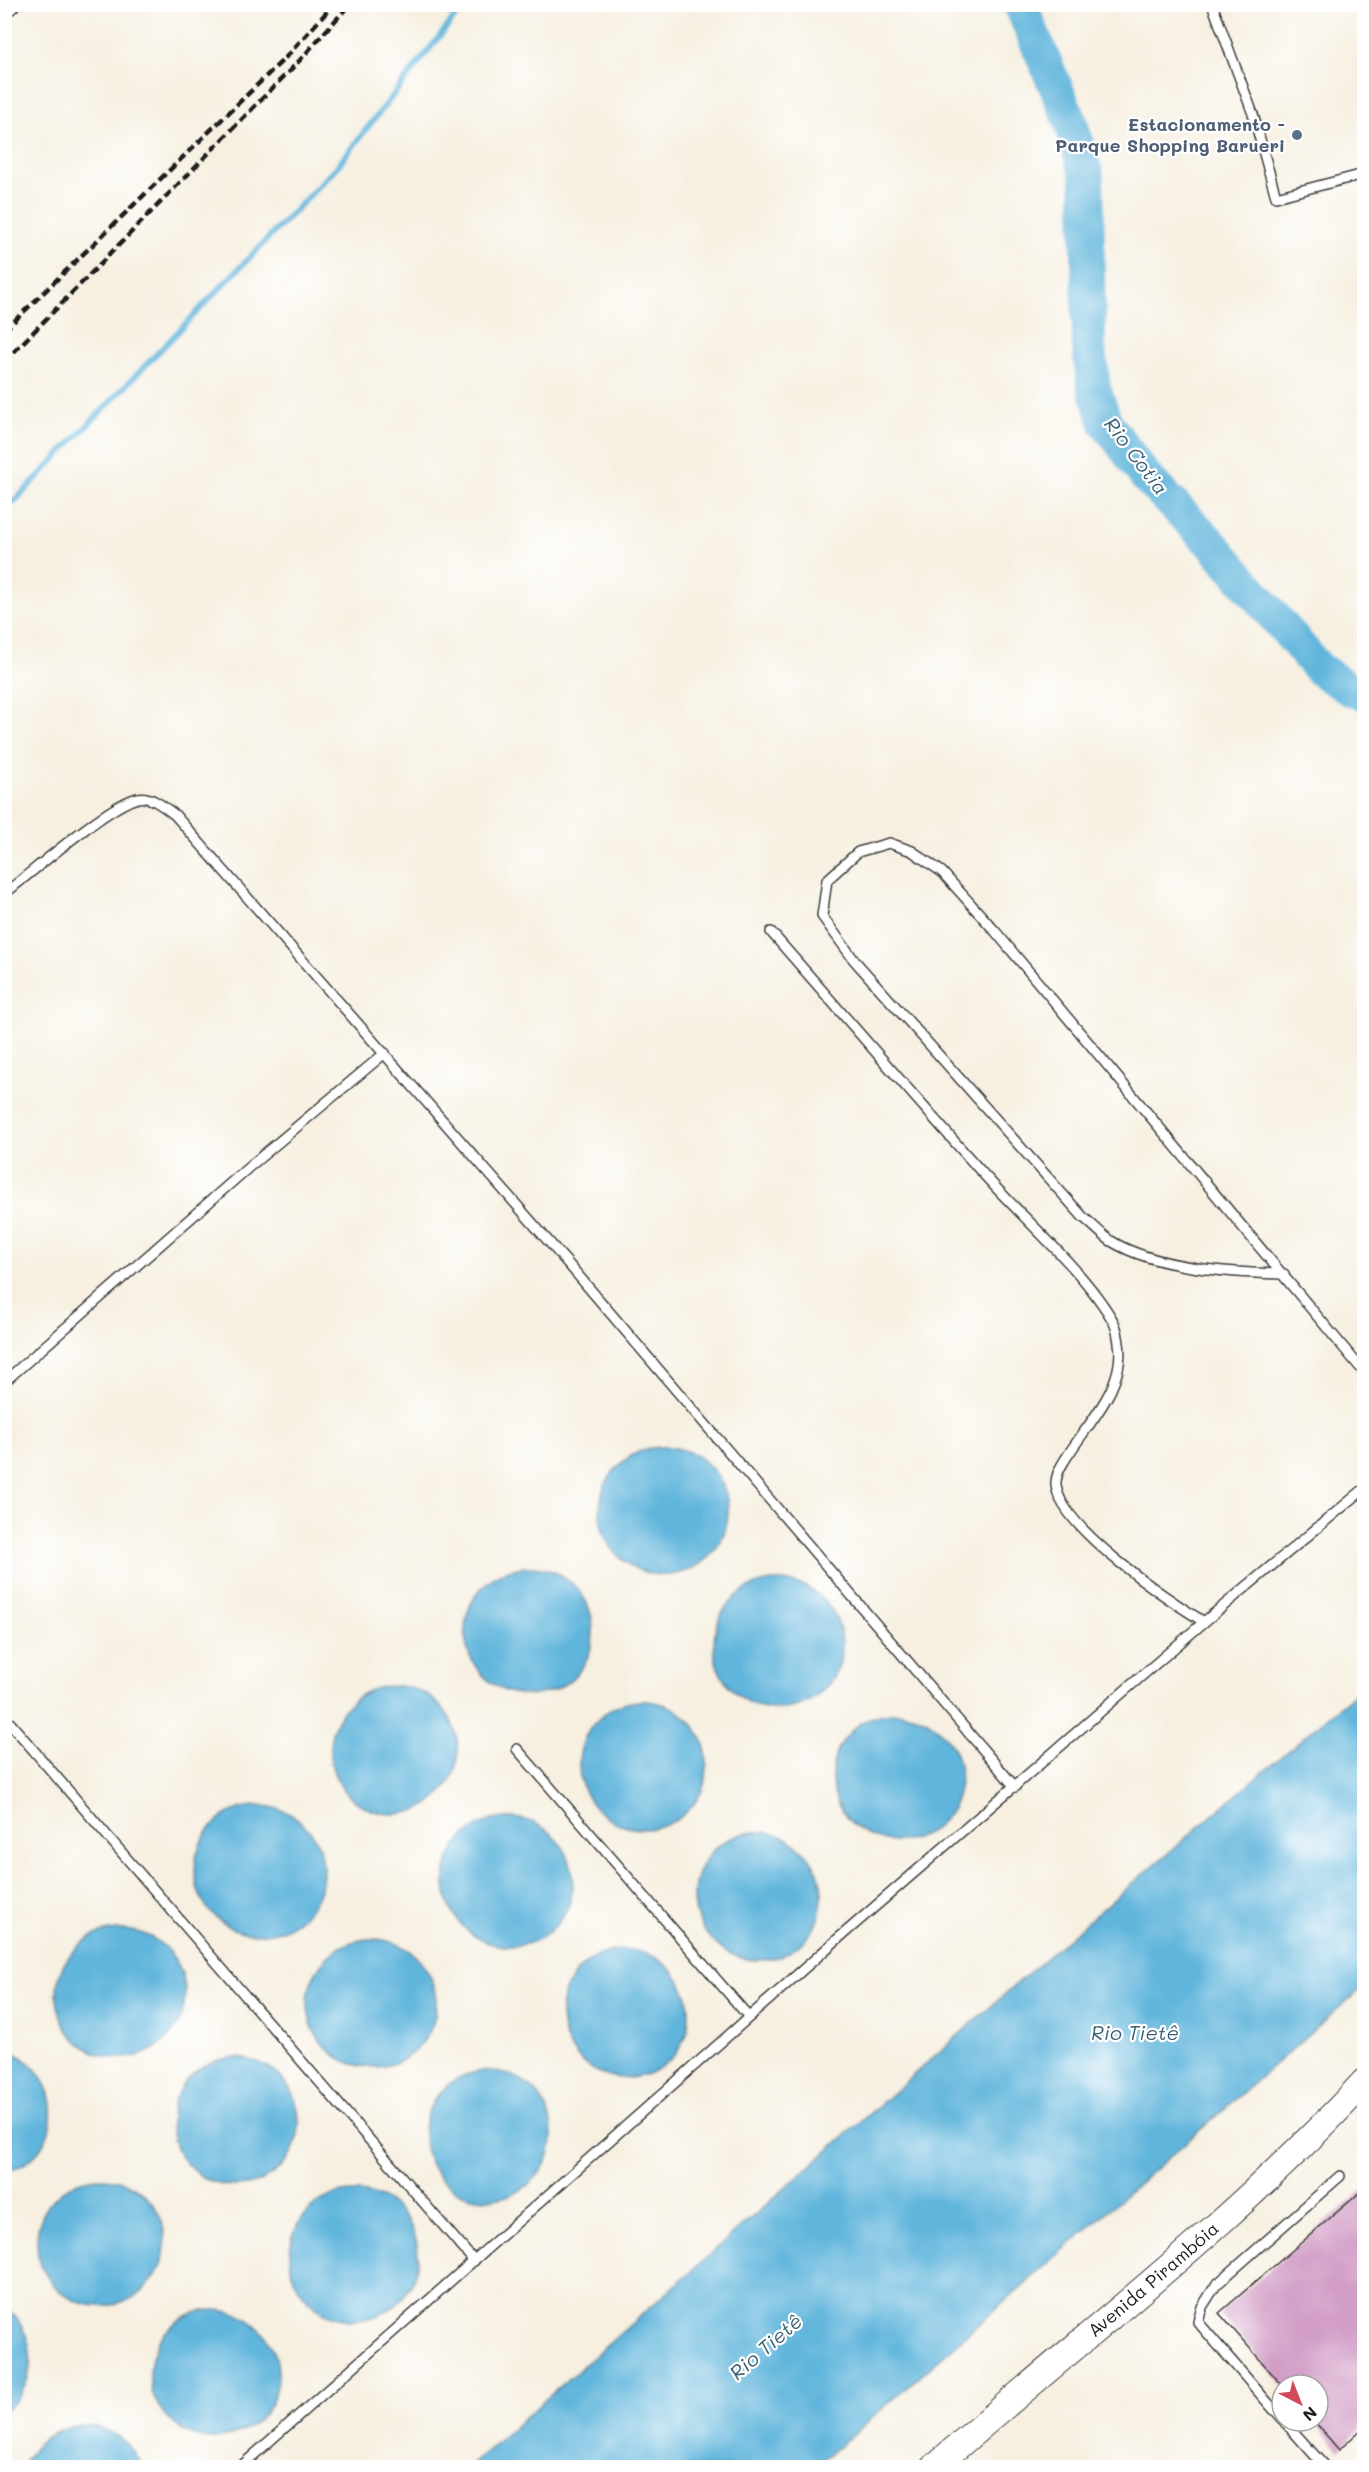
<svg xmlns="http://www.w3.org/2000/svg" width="1369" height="2472" font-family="Mali,sans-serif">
  <rect width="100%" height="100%" fill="#fff"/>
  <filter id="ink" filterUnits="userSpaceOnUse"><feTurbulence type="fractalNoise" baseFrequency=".0167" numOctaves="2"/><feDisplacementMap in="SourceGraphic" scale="12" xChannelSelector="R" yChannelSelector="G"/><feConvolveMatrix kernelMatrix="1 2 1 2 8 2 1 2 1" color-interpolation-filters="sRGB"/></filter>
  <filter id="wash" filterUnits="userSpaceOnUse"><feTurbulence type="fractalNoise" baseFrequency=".008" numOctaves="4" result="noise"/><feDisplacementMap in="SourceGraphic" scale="24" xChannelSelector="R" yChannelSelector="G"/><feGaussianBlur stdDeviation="1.35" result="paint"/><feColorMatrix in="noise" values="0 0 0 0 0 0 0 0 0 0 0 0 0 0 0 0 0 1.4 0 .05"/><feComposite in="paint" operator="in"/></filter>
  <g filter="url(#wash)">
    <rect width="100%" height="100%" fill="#f7f0e1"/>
    <!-- water -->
    <g fill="#60b5dc" stroke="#3e687c" stroke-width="1.5">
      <circle cx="664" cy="1511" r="64"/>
      <circle cx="529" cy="1631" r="64"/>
      <circle cx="778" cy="1645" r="64"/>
      <polygon points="1364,1686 1364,1986 864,2425 814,2467 469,2467 1073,1934"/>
      <circle cx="394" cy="1750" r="64"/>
      <circle cx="643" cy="1765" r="64"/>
      <circle cx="896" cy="1777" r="64"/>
      <circle cx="259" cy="1870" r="64"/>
      <circle cx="509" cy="1882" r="64"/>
      <circle cx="758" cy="1896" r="64"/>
      <circle cx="121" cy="1994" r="64"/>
      <circle cx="372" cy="2003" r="64"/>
      <circle cx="625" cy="2014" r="64"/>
      <path d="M5,2049C65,2069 69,2155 5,2172Z"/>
      <circle cx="235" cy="2122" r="64"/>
      <circle cx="488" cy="2135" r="64"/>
      <circle cx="101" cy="2242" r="64"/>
      <circle cx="354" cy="2256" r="64"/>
      <path d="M5,2306C38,2335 40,2382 5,2411Z"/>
      <circle cx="214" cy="2374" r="64"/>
      <path d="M82,2425C111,2427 131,2441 143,2467H22C34,2441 54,2428 82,2425Z"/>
    </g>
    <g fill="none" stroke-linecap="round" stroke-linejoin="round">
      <!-- stream -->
      <polyline stroke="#60b5dc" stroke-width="6" points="4,512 335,169 465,4"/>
      <!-- river -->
      <polyline stroke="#60b5dc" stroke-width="34" points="1020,4 1070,120 1087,176 1089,348 1094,388 1106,423 1146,477 1214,546 1319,669 1351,690 1364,694"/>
    </g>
    <g id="blocks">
      <!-- building -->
      <polygon fill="#d29dc6" points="1364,2189 1364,2427 1339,2450 1314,2421 1318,2421 1318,2385 1282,2385 1219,2313"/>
    </g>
  </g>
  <g filter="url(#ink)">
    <use href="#blocks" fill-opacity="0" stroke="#3d3c3a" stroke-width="1.5"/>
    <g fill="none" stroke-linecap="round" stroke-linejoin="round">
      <!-- service casing -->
      <g stroke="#3d3c3a" stroke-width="12">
        <g id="service">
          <polyline points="1212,4 1253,114 1276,197 1364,174"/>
          <path d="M4,894C31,873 109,804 138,798C151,795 165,808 175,815L571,1267L1015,1787"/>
          <path d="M771,932C843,1014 914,1097 987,1178C1026,1221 1085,1272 1113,1321C1117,1327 1118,1336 1119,1343C1126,1384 1091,1420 1070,1452C1064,1461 1055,1474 1056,1485C1060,1528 1169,1600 1204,1622"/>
          <path d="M1284,1274C1232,1273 1157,1269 1111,1241C1101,1234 1092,1224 1083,1217L854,960L822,916L827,880L858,852L889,843L912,851L942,872L995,931L1364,1372"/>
          <polyline points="4,1382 249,1167 385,1053"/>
          <polyline points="4,1716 474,2261"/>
          <polyline points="517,1749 749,2017"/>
          <polyline points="1282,2419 1198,2322 1202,2307 1216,2285 1340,2176"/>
          <polyline points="1284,2421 1326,2468"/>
          <polyline points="239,2468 833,1943 1204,1622 1364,1489"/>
        </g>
      </g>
      <!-- minor casing -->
      <g stroke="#3d3c3a" stroke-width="21">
        <polyline id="minor" points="4,9 10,4"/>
      </g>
      <!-- secondary casing -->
      <g stroke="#3d3c3a" stroke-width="28">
        <g id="secondary">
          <path id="s1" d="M933,2468C1078,2340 1233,2224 1364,2082"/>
        </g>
      </g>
      <!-- service -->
      <use href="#service" stroke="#fff" stroke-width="9"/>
      <!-- minor -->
      <use href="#minor" stroke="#fff" stroke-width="18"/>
      <!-- secondary -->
      <use href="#secondary" stroke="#fff" stroke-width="26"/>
      <!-- rail -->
      <g stroke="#1c1c1c" stroke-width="4.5" stroke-dasharray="9 4.5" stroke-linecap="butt">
        <polyline points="4,331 287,56 334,4"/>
        <polyline points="4,362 300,60 350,4"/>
      </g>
    </g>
  </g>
  <!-- markers -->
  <circle fill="#5c6f8a" stroke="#fff" stroke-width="2" cx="1297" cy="135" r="6"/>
  <g text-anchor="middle" stroke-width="4.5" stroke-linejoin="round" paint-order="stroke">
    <!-- service labels -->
    <g font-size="18" font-weight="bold" fill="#4e5e75" stroke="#fff" text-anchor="end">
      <text x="1285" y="131">Estacionamento -<tspan x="1285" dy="21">Parque Shopping Barueri</tspan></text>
    </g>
    <!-- street labels -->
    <g font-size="18" fill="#1c1c1c" stroke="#fff">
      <text dy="6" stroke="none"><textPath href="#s1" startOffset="290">Avenida Pirambóia</textPath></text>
    </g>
    <!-- water labels -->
    <g font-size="20" font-style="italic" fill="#3b6172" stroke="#fff">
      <text transform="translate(1136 456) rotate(53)" y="7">Rio Cotia</text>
      <text x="1135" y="2040">Rio Tietê</text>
      <text transform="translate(766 2347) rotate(-41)" y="7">Rio Tietê</text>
    </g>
  </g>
  <!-- margin -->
  <rect width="1369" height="2472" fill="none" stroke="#fff" stroke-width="24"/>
  <!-- north arrow -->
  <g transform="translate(1300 2403) rotate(138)"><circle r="28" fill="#ffffff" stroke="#a4a4a4" stroke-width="1.5"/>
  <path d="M0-4.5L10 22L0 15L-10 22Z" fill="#d1495b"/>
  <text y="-9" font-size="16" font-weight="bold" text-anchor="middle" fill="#1c1c1c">N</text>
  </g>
</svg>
